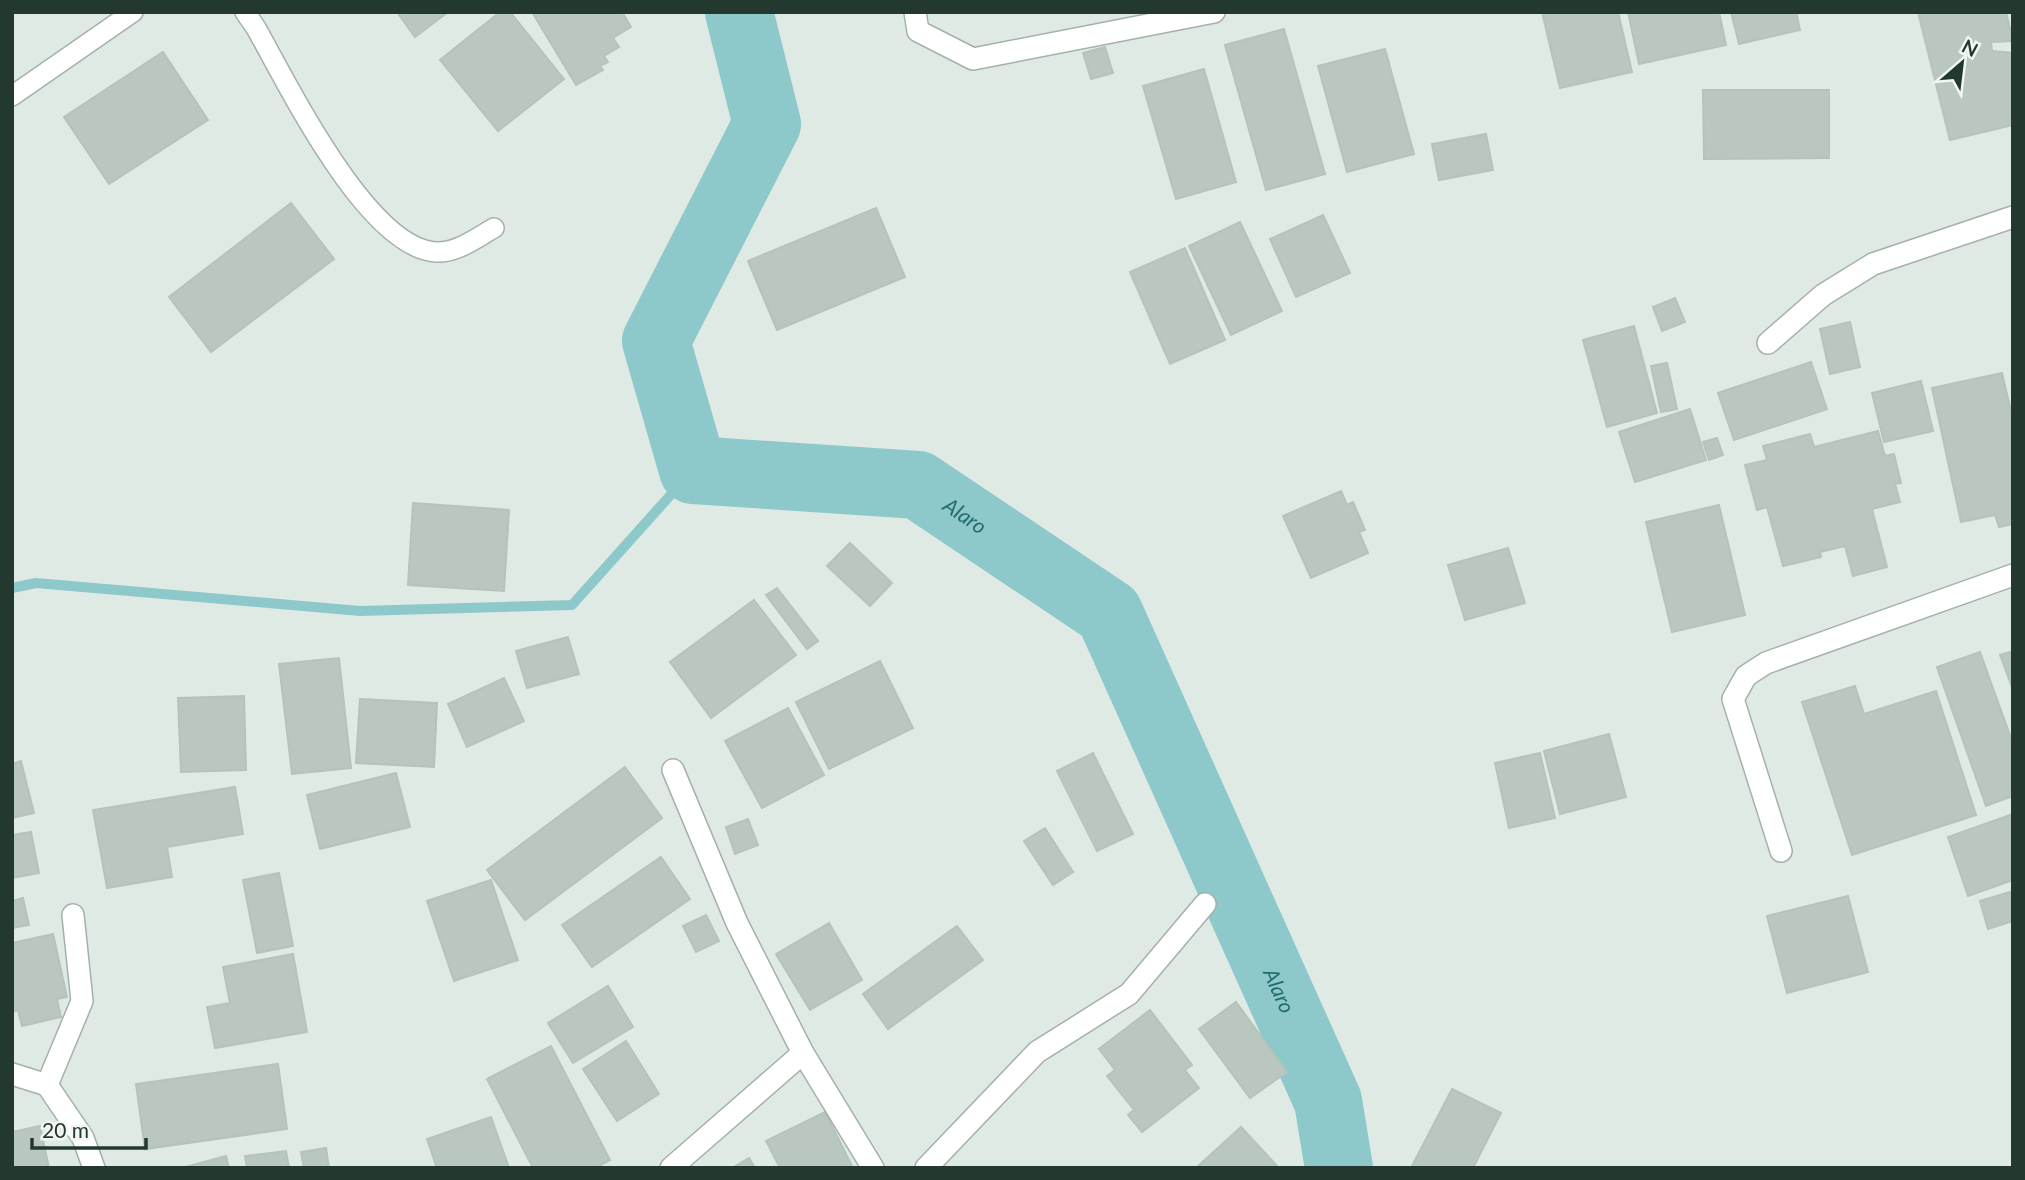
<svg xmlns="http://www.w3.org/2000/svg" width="2025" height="1180" font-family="Lato,sans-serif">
  <rect width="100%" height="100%" fill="#e0eae4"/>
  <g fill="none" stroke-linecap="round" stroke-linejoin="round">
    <!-- stream -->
    <polyline stroke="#8dc9cb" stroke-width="10" points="12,588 36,583 360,611 572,605 693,470"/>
    <!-- river -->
    <path stroke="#8dc9cb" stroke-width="68" id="s1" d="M739,12L767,124L656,341L693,470L918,485L1109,613L1328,1101L1339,1168"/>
  </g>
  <!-- building -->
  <g fill="#b9c7c0" stroke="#b4c3bb" stroke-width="2">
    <polygon points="397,12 448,12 415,37"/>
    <polygon points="500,12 510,12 564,79 498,131 440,60"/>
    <polygon points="532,12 622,12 631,27 613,38 619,47 604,56 608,62 600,66 603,70 576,85"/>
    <polygon points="1542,12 1618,12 1632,72 1560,88"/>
    <polygon points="1628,12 1719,12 1726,45 1639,64"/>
    <polygon points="1731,12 1796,12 1800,30 1739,44"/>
    <polygon points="1918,12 2006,12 2013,41 1991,42 1992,51 2013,53 2013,125 1950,140"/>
    <polygon points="1284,29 1325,174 1266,190 1225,45"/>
    <polygon points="1105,47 1113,73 1091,79 1083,53"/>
    <polygon points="1385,49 1414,154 1347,172 1318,66"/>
    <polygon points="163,52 208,120 109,184 64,117"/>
    <polygon points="1204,69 1236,182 1176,199 1143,86"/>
    <polygon points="1703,90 1829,90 1829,158 1704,159"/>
    <polygon points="1486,134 1493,170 1439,180 1432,144"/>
    <polygon points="291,203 334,259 211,352 169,297"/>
    <polygon points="876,208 905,277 777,330 748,261"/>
    <polygon points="1323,215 1350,273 1296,297 1270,239"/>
    <polygon points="1240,222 1282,311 1231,335 1189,246"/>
    <polygon points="1185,248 1225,340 1170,364 1130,272"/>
    <polygon points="1675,298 1685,322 1662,331 1653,307"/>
    <polygon points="1850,322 1860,367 1830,374 1820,329"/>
    <polygon points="1634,326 1657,413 1607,427 1583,340"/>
    <polygon points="1811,362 1827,409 1734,440 1718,393"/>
    <polygon points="1667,363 1677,409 1661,412 1651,366"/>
    <polygon points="2002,373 2013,420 2013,524 1999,527 1995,515 1961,522 1932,388"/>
    <polygon points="1921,381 1933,431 1884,442 1872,393"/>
    <polygon points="1690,409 1706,460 1635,482 1619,432"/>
    <polygon points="1878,431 1885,456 1894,454 1901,483 1895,484 1900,502 1872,509 1887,567 1853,576 1845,546 1820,552 1821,557 1783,566 1767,507 1757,510 1745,465 1767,460 1763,446 1810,434 1814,447"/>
    <polygon points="1717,438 1723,455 1709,460 1703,442"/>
    <polygon points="1341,491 1347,505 1353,502 1365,530 1359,532 1368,553 1311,578 1283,516"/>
    <polygon points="413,503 509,510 504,591 408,585"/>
    <polygon points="1719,505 1745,615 1672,632 1646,522"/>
    <polygon points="850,543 892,583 870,606 827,566"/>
    <polygon points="1508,548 1525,603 1465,620 1448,565"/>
    <polygon points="777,588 818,641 807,649 766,595"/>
    <polygon points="754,600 796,655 711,718 670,662"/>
    <polygon points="568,637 579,674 527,688 516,651"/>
    <polygon points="2013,651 2013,690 2000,655"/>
    <polygon points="1980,652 2013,744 2013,796 1986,806 1937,667"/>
    <polygon points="339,658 351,768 292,774 279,664"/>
    <polygon points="880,661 913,728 829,769 796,702"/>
    <polygon points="504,678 524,721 467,747 448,704"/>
    <polygon points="1855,686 1864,714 1936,691 1976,815 1852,855 1802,702"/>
    <polygon points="244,696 246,770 181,772 178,698"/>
    <polygon points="360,699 437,703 434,767 356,763"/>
    <polygon points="788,708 824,775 762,808 725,741"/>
    <polygon points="1609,734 1626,797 1560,814 1544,751"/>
    <polygon points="1093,753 1133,834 1097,851 1057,771"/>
    <polygon points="1540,753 1555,818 1509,828 1495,763"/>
    <polygon points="21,761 34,813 12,818 12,764"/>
    <polygon points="625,767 662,818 525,920 487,870"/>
    <polygon points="396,773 410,827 320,849 307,795"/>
    <polygon points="235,787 243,834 167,847 172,877 107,888 93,810"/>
    <polygon points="2013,814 2013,880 1968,896 1948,837"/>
    <polygon points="748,819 758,845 735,854 726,827"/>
    <polygon points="1045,828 1073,872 1053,885 1024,841"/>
    <polygon points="31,832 39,873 12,878 12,835"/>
    <polygon points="661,857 690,899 592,967 562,925"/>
    <polygon points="279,873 293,946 257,953 243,880"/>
    <polygon points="491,880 518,960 454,981 427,901"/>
    <polygon points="2013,891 2013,921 1988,929 1980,901"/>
    <polygon points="1848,896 1868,972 1787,993 1767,916"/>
    <polygon points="23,898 29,925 12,928 12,901"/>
    <polygon points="706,915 719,941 696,952 683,926"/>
    <polygon points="829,923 862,980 810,1010 776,954"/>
    <polygon points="957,926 983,960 888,1029 863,994"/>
    <polygon points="53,934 67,997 57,999 61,1017 22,1026 18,1010 12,1012 12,943"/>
    <polygon points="293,954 307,1032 215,1048 207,1007 230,1003 223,967"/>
    <polygon points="608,986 633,1027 573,1063 548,1023"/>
    <polygon points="1236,1002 1287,1072 1250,1098 1199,1029"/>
    <polygon points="1150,1010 1192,1065 1185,1070 1199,1088 1142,1132 1128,1115 1134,1110 1107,1076 1115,1070 1099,1049"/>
    <polygon points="626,1041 659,1094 617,1121 583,1069"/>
    <polygon points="551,1046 610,1160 595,1168 533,1168 487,1079"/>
    <polygon points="278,1064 287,1129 145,1149 136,1084"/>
    <polygon points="1452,1089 1501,1113 1473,1168 1411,1168"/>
    <polygon points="825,1112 853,1168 780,1168 766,1141"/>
    <polygon points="491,1117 509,1168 437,1168 427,1139"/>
    <polygon points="40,1126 49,1168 12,1168 12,1132"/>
    <polygon points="1241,1127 1279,1168 1196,1168"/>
    <polygon points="326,1148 329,1168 304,1168 301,1152"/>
    <polygon points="286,1151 289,1168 247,1168 245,1156"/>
    <polygon points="226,1156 229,1168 182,1168"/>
    <polygon points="749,1158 755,1168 732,1168"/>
  </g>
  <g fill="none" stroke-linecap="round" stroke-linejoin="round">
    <!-- lane casing -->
    <g stroke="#a4b1aa" stroke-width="22">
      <g id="lane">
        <path d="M245,12L256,28C287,83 367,248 436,252C457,253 476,238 494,228"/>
        <polyline points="12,96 133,12"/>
      </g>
    </g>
    <!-- street casing -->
    <g stroke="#a4b1aa" stroke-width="24">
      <g id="street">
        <polyline points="915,12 918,31 973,59 1214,12"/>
        <polyline points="1768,343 1823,295 1873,264 2013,217"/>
        <polyline points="673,770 737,923 803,1053 873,1168"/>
        <polyline points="1781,851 1733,699 1746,676 1766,663 2013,575"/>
        <polyline points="12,1074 47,1085 83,1138 94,1168"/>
        <polyline points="47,1085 82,1001 73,915"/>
        <polyline points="671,1168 803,1053"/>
        <polyline points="926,1168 1037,1052 1129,994 1205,904"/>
      </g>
    </g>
    <!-- lane -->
    <use href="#lane" stroke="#fff" stroke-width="19"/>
    <!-- street -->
    <use href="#street" stroke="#fff" stroke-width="21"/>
  </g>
  <g text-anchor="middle" stroke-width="5" stroke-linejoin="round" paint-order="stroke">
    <!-- water labels -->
    <g font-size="21" font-style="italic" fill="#226c6f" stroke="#f1f7f3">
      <text dy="7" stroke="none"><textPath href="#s1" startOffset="775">Alaro</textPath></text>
      <text dy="7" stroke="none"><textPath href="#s1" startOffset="1363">Alaro</textPath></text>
    </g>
  </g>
  <!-- border -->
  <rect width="2025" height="1180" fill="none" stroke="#233930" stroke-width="28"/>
  <!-- north arrow -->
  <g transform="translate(1962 63) rotate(28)" stroke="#f1f7f3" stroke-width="5" paint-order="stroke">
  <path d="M0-5L12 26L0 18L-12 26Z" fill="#233930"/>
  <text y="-10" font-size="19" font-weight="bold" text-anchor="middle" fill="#233930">N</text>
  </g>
  <!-- scale -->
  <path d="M32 1138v10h114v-10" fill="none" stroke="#233930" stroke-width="3.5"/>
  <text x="42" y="1138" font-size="21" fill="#233930" stroke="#f1f7f3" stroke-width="5" paint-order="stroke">20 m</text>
</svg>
